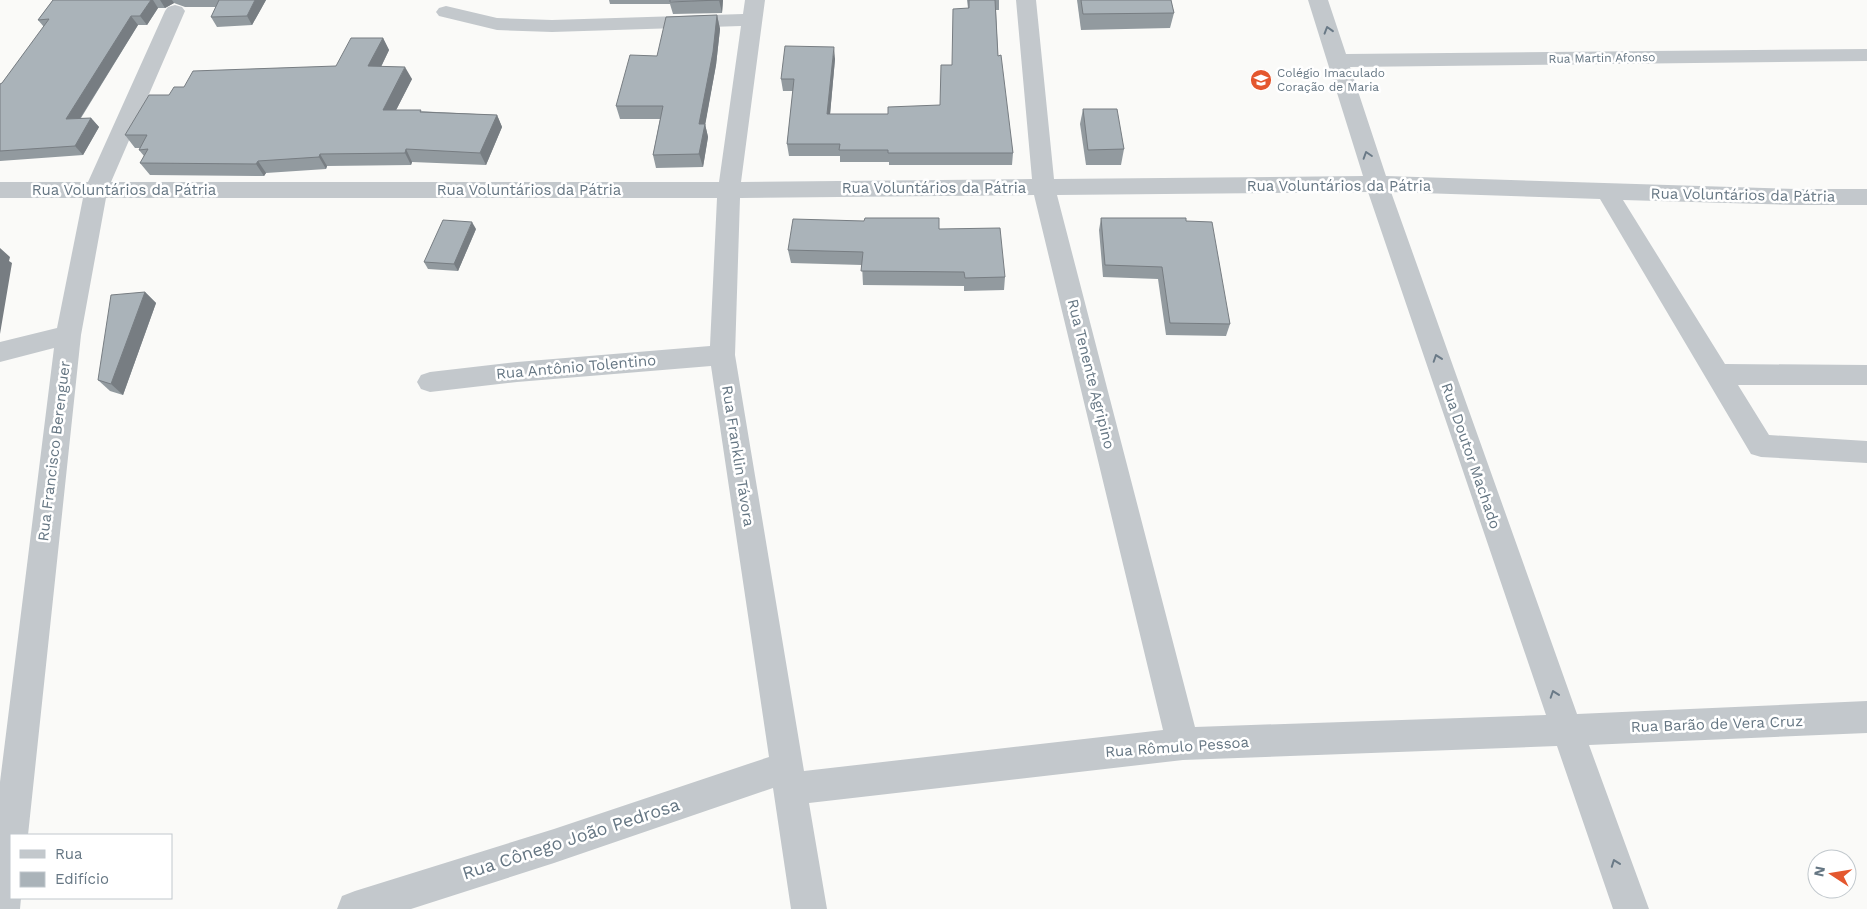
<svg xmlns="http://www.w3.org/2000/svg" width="1867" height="909" font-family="'Work Sans',sans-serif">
  <rect width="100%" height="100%" fill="#fafaf8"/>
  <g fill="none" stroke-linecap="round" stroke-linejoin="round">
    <!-- minor -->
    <path fill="#c3c8cc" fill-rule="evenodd" d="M745,0H765L741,182L1032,179L1016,0H1036L1054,179L1363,176L1308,0H1328L1346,54L1867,49V61L1350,67L1386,176L1796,189H1867V205H1796L1623,200L1725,364L1867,365V385H1738L1769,435L1867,441V463L1761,457L1751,454L1600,199L1391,192L1577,714L1867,701V733L1589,745L1649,909H1613L1557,746L1183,760L809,803L827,909H791L773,788L554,863L411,909H337L342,896L355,891L554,829L769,757L711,366L517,382L430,392L421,389L417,382L421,375L430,372L517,362L710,346L717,198H106L81,335L28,835H11V898H21L20,909H0V782L54,348L0,362V342L57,328L83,198H0V182H88L165,11L168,7L175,5L182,7L185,11L111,182H719L741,26L552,32L497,30L439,16L436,12L439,8L446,6L497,18L552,20L743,14ZM1368,192L1546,715L1195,727L1057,195ZM1034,195L1163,730L804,771L735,355L740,198Z"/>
  </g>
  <!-- wall -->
  <g fill="#929a9f">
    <polygon points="53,0 266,0 252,25 217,27 211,17 216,7 185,7 174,3 165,8 158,8 147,25 138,25 81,118 91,118 99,127 83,155 0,161 0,84 2,83 44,27 38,20"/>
    <polygon points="609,0 723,0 722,13 673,14 670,4 610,4"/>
    <polygon points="967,0 999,0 999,10 996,10 998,56 1013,153 1012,165 889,165 889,162 840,162 840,156 789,156 787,144 793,91 783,91 781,79 835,59 830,114 888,114 940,105 952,65 968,8"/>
    <polygon points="1077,0 1171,0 1174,13 1170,28 1081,30"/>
    <polygon points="717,15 720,29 716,65 705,124 708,137 703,167 656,168 653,155 660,119 620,119 616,106 657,56"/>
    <polygon points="383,38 389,50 381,67 412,79 396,110 497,115 502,127 486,165 412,162 411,165 327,166 326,169 266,173 264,176 150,175 140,163 144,156 139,150 140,148 135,148 125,135 169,95 336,66"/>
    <polygon points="1083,109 1124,149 1121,165 1086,165 1080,124"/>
    <polygon points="1101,218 1186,221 1230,324 1226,336 1166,335 1158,279 1103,277 1099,230"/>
    <polygon points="476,229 458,271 428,269 424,262"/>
    <polygon points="939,229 1005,277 1004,290 964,291 964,286 863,285 862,265 791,263 788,250"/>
    <polygon points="145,292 156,303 123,395 110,391 98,380"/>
  </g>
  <!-- shaded-wall -->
  <g fill="#777d82">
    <polygon points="151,0 153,0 158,8 147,25 140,16"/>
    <polygon points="160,0 172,0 174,3 165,8"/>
    <polygon points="255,0 266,0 252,25 247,16"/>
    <polygon points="719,0 723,0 722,13"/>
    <polygon points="717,15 720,29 716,65 703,137 699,124"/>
    <polygon points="131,16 138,25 74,128 66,119"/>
    <polygon points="383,38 389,50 375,79 368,66"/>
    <polygon points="834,47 835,59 829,126 827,114"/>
    <polygon points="405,67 412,79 390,122 383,110"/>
    <polygon points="497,115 502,127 486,165 480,153"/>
    <polygon points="91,118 99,127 83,155 75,146"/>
    <polygon points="705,124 708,137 703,167 699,154"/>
    <polygon points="406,149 412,162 411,165 405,153"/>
    <polygon points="320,154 327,166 326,169 319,157"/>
    <polygon points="258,161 266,173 264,176 256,164"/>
    <polygon points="472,222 476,229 458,271 454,264"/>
    <polygon points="0,248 10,257 9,261 12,263 0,334"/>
    <polygon points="145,292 156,303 123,395 111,384"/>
  </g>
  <!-- building -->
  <g fill="#aab3b9" stroke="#777d82">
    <polygon points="53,0 151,0 140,16 131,16 66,119 91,118 75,146 0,151 0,84 2,83 49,19 38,20"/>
    <polygon points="219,0 255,0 247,16 211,17"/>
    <polygon points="670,0 719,0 670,2"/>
    <polygon points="969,0 995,0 998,56 1001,55 1013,153 888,153 888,150 839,150 840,144 787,144 794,79 781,79 785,46 834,47 827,114 888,114 888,107 940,105 941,65 952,65 953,9 969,8"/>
    <polygon points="1081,0 1171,0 1174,13 1083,14"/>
    <polygon points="717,15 713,52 699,124 705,124 699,154 653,155 663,106 616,106 630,55 657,56 666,17"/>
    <polygon points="351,38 383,38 368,66 405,67 383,110 421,110 420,112 497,115 480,153 406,149 405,153 320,154 319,157 258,161 256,164 140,163 148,149 139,150 147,135 125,135 149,95 169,95 174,87 184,87 193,71 336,66"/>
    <polygon points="1083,109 1117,109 1124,149 1088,150"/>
    <polygon points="865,218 939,218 939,229 1000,228 1005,277 965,278 964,272 861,271 863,252 788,250 793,219 864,221"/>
    <polygon points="1101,218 1186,218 1186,221 1212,222 1230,324 1170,323 1162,267 1105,265"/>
    <polygon points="443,220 472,222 454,264 424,262"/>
    <polygon points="145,292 111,384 98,380 111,295"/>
  </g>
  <!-- one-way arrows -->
  <defs><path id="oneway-chevron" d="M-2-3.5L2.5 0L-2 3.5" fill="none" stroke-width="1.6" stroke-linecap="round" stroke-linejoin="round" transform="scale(1.25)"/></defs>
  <g stroke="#6a7a87">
    <use href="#oneway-chevron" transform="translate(1328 30) rotate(-107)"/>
    <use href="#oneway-chevron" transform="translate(1367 155) rotate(-108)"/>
    <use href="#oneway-chevron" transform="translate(1437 358) rotate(-109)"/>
    <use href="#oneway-chevron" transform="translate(1554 694) rotate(-109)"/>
    <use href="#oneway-chevron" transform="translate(1615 863) rotate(-110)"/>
  </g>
  <!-- icons -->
  <defs>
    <g id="school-disc" transform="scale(1.125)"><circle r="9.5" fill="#e4572e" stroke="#fff"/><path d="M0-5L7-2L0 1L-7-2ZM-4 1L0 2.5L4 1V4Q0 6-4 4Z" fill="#fff"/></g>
  </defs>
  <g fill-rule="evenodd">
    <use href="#school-disc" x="1261" y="80"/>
  </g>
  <g text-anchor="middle" stroke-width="5" stroke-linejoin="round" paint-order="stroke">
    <!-- far-street labels -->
    <g font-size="12" fill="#657683" stroke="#fff">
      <text transform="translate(1602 58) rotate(-1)" y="4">Rua Martin Afonso</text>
    </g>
    <!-- far-poi labels -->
    <g font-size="12" fill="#657683" stroke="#fff" text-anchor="start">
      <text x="1277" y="77">Colégio Imaculado<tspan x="1277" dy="14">Coração de Maria</tspan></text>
    </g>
    <!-- street labels -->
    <g font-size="15" fill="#657683" stroke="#fff">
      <text x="1339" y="191">Rua Voluntários da Pátria</text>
      <text x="934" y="193">Rua Voluntários da Pátria</text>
      <text x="124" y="195">Rua Voluntários da Pátria</text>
      <text x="529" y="195">Rua Voluntários da Pátria</text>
      <text transform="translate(1743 195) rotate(1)" y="5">Rua Voluntários da Pátria</text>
      <text transform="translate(576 367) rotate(-5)" y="5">Rua Antônio Tolentino</text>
      <text transform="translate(1091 374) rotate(76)" y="5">Rua Tenente Agripino</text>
      <text transform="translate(54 451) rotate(-83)" y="5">Rua Francisco Berenguer</text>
      <text transform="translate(738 456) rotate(81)" y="5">Rua Franklin Távora</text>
      <text transform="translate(1471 456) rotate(71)" y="5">Rua Doutor Machado</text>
      <text transform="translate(1717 724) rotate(-2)" y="5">Rua Barão de Vera Cruz</text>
      <text transform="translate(1177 747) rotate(-4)" y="5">Rua Rômulo Pessoa</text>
    </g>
    <!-- near-street labels -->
    <g font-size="18" fill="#657683" stroke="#fff">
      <text transform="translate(571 839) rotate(-18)" y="6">Rua Cônego João Pedrosa</text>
    </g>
  </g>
  <!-- legend -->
  <rect x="10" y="834" width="162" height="65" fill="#ffffff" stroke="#c1c8cd"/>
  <rect x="20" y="850" width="25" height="8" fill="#c3c8cc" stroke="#c1c8cd"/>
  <text x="55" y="859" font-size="15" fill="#657683">Rua</text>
  <rect x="20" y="872" width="25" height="15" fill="#aab3b9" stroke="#c1c8cd"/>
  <text x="55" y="884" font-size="15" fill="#657683">Edifício</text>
  <!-- north arrow -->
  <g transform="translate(1832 874) rotate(282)"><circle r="24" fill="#ffffff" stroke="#c1c8cd"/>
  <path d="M0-4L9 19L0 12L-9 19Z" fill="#e4572e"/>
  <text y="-8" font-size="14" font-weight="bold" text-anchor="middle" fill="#657683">N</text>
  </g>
</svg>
